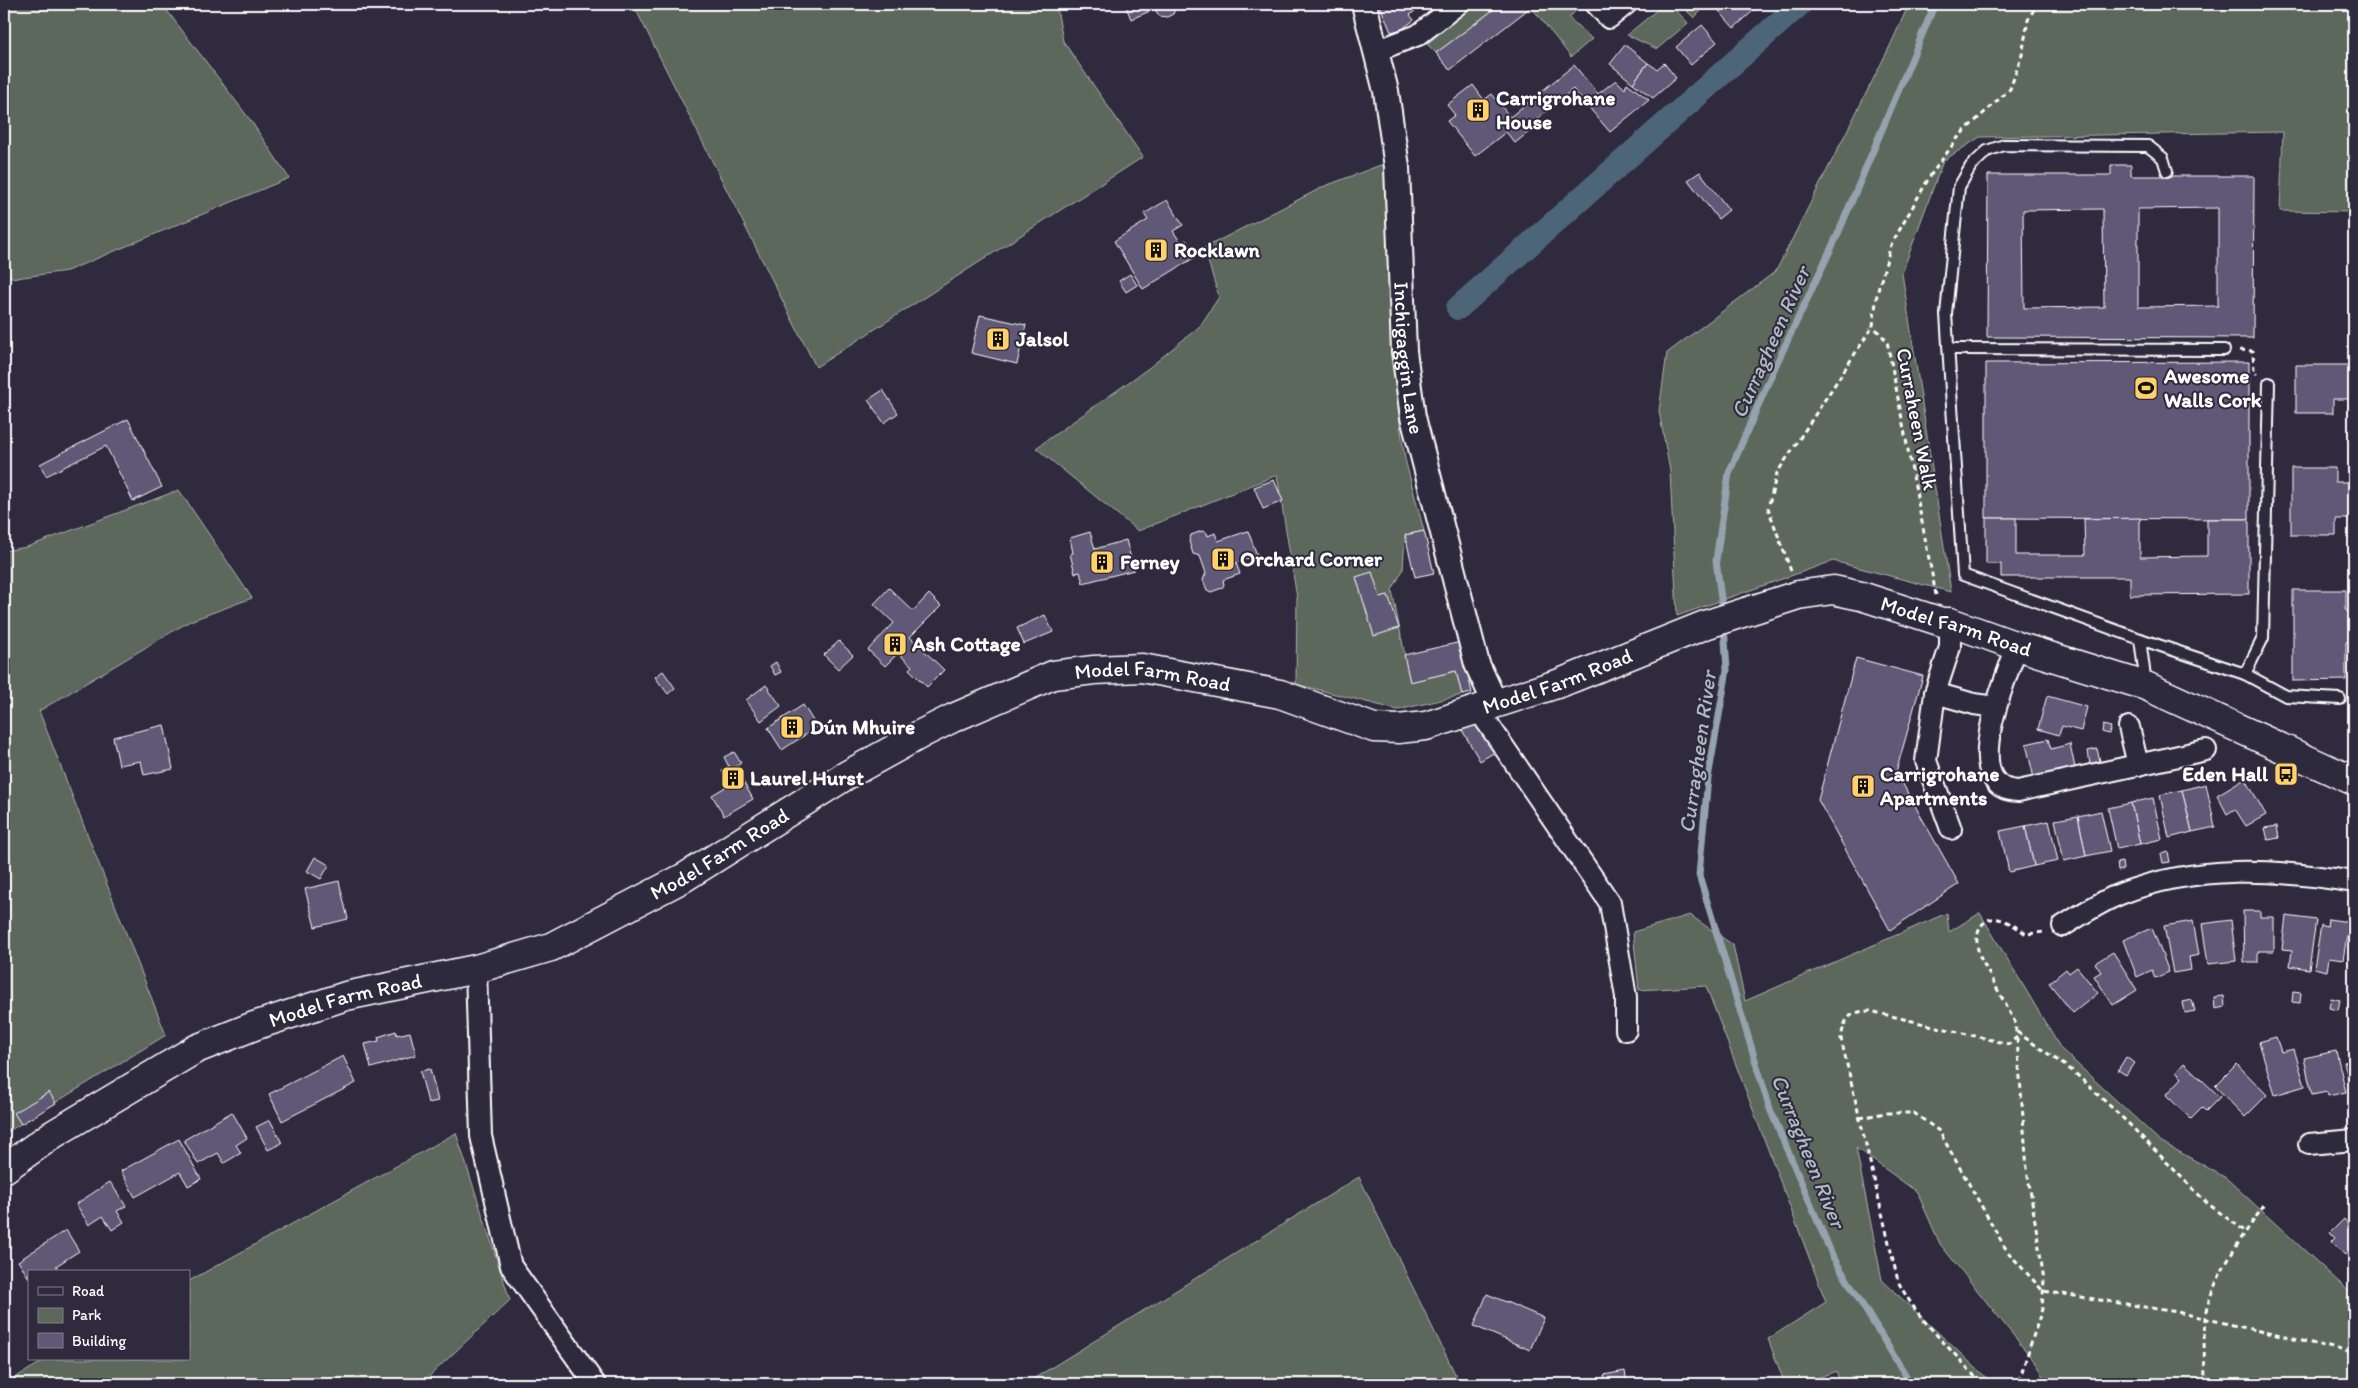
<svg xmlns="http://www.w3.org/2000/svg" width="2358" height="1388" font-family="Itim,sans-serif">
  <rect width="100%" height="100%" fill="#2f2a3d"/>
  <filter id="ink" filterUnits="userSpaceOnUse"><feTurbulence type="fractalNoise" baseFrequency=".02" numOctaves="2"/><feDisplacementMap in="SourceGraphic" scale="10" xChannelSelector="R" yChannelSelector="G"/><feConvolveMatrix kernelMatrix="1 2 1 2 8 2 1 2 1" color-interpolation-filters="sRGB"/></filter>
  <g filter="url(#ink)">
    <!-- green -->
    <g fill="#5c675b" stroke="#aeb3ad">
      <polygon points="4,4 162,4 251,121 289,178 67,271 16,278 4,275"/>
      <polygon points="633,4 1056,4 1063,41 1143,157 816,367"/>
      <polygon points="1475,4 1501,4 1436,53 1427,44"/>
      <polygon points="1529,4 1579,4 1581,5 1569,18 1592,39 1571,57"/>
      <polygon points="1664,4 1670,4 1688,23 1657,49 1627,35"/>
      <polygon points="1680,4 1700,4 1704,8 1694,18"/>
      <polygon points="1909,4 2354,4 2354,212 2280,211 2283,132 1980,137 1943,161 1902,273 1951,592 1833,561 1677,616 1670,471 1659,411 1667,353 1776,271 1890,46"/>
      <polygon points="1386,163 1396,336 1398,409 1405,459 1424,531 1405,535 1403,570 1392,590 1410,681 1456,671 1462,695 1398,710 1296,684 1297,598 1277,475 1138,531 1036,448 1150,367 1200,326 1219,297 1204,248 1325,186"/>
      <polygon points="179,490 252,598 190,621 39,711 166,1035 4,1134 4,551 27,547"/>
      <polygon points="1947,913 1949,932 1980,913 2061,1049 2160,1141 2226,1178 2354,1296 2354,1384 2048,1384 2038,1366 1940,1244 1917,1192 1856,1148 1882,1280 1993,1384 1841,1384 1836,1371 1801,1384 1785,1384 1768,1339 1826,1302 1706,986 1639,990 1633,932 1690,915 1733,945 1745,1001"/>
      <polygon points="456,1133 510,1300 421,1384 4,1384 47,1359 189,1359 189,1281"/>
      <polygon points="1359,1177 1460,1384 1025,1384"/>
    </g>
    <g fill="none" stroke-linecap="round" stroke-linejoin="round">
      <!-- stream -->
      <g stroke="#95a3ae" stroke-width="7">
        <polyline points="1723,614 1716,560 1729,473 1773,371 1837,236 1935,4"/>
        <polyline points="1724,625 1727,670 1708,778 1699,875 1770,1109 1833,1257 1911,1384"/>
      </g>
      <!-- canal -->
      <polyline stroke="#4e6578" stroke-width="24" points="1458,308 1800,4"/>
    </g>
    <!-- building -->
    <g fill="#5e5976" stroke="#fff" fill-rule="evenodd">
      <polygon points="1125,4 1173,4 1175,9 1173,14 1167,17 1159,16 1155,9 1131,19"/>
      <polygon points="1382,4 1423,4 1410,15 1414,20 1402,29 1391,32 1380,6"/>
      <polygon points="1501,4 1529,4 1531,7 1450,70 1436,53"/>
      <polygon points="1713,4 1749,4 1754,10 1734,28"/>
      <polygon points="1702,25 1717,42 1691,65 1676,47"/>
      <polygon points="1625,45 1648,63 1633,83 1610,64"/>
      <polygon points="1648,63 1657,69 1664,63 1676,78 1653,98 1633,83"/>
      <polygon points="1574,65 1598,94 1616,80 1625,89 1627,83 1649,100 1610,132 1573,89 1537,119 1540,123 1515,143 1506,132 1475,156 1447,121 1455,115 1447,105 1473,85 1484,100 1492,94 1510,117"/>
      <path d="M2111,165H2131V176H2254L2253,338L1987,337L1988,175H2111ZM2218,208V306L2138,307V209ZM2103,209L2104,307L2024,308L2023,210Z"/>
      <polygon points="1700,172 1729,210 1718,219 1688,180"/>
      <polygon points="1167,200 1183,225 1173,231 1181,243 1186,240 1197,256 1143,289 1114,241 1148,220 1144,214"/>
      <polygon points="1130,274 1137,285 1126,292 1119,281"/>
      <polygon points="980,315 1026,325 1017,364 971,353"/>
      <polygon points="2249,362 2249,519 1986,518 1986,363"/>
      <polygon points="2296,365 2354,365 2354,399 2333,399 2333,413 2296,413"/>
      <polygon points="883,390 898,413 884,423 868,400"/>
      <polygon points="128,419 162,487 133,501 106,446 46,476 40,464"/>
      <polygon points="2291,468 2335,468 2335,482 2354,482 2354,519 2336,519 2336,535 2291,535"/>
      <polygon points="1274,480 1283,501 1263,509 1254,487"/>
      <polygon points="1986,518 2016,518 2016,555 2085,555 2084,519 2140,518 2140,557 2207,556 2207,519 2249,519 2249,594 2130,595 2130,577 2001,577 2001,564 1986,564"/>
      <polygon points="1202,531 1207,533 1208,536 1215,533 1218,541 1248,531 1257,555 1236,563 1240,574 1223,580 1224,585 1222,588 1211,592 1207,590 1203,580 1206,573 1200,556 1193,554 1189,541 1191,535"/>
      <polygon points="1424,531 1434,573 1415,577 1405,535"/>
      <polygon points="1090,532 1095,549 1126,540 1134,570 1083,583 1080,572 1075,573 1070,554 1073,553 1070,538"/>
      <polygon points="1372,572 1380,597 1388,595 1399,628 1374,636 1356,577"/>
      <polygon points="889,588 913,611 929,594 941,606 910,637 944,670 927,687 909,669 912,666 898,653 885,666 868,650 894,623 874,604"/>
      <polygon points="2293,590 2346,590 2346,611 2354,611 2354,642 2346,642 2346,680 2293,681"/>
      <polygon points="1045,615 1053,632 1024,644 1017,628"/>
      <polygon points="839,641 853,655 838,669 824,655"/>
      <polygon points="1461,642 1472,693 1462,695 1456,671 1410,682 1404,655"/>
      <polygon points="1856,658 1923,676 1896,772 1959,884 1890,930 1818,800"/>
      <polygon points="776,662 781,672 775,675 770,666"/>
      <polygon points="663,671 675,688 668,694 655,677"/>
      <polygon points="766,685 781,706 761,721 746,700"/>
      <polygon points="2047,696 2087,707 2081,731 2062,726 2059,735 2038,729"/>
      <polygon points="803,705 817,727 782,750 768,728"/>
      <polygon points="1477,721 1495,752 1480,761 1462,730"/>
      <polygon points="164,725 173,769 144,775 141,761 119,765 113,737"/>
      <polygon points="2103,725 2111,727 2109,734 2102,732"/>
      <polygon points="2048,739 2051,749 2070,744 2075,768 2034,778 2026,744"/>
      <polygon points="2097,749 2100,761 2090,764 2088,751"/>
      <polygon points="734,752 741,763 735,767 753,799 724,816 712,795 729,785 722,771 729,767 724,757"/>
      <polygon points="2245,778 2266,815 2246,826 2235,809 2227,814 2217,795"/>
      <polygon points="2206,784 2215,827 2192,832 2182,790"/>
      <polygon points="2182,790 2192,832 2169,838 2160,795"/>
      <polygon points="2153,798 2162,839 2140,844 2131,803"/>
      <polygon points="2131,803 2140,844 2117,849 2108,808"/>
      <polygon points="2101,811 2110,851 2086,856 2078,816"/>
      <polygon points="2078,816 2086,856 2064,861 2055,820"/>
      <polygon points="2049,821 2058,861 2034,866 2025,826"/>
      <polygon points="2025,826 2034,866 2009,872 2000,831"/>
      <polygon points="2277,826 2279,838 2268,840 2265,828"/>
      <polygon points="2168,852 2170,862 2163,863 2161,854"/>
      <polygon points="315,857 329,865 321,879 307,871"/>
      <polygon points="2122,862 2123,870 2118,871 2117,863"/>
      <polygon points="339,881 348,919 315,927 305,889"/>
      <polygon points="2243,911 2260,911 2260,917 2274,917 2274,951 2258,951 2258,962 2244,962"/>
      <polygon points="2286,916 2316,920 2309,969 2290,966 2292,950 2282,949"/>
      <polygon points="2328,919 2349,922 2343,960 2329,958 2327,971 2314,968 2321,925 2327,927"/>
      <polygon points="2231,920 2236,961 2208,964 2202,924"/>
      <polygon points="2193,921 2199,955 2189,957 2191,970 2173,973 2164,926"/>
      <polygon points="2152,928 2169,972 2155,978 2152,970 2137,977 2123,940"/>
      <polygon points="2113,952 2137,990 2113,1005 2094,976 2101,972 2095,963"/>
      <polygon points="2077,967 2098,993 2073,1013 2049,983 2066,969 2069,973"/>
      <polygon points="2293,992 2301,993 2300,1003 2292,1002"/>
      <polygon points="2224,996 2225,1007 2215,1009 2214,997"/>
      <polygon points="2331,998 2340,1000 2338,1010 2329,1008"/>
      <polygon points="2192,1000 2195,1011 2185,1013 2183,1002"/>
      <polygon points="396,1031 397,1035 410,1032 416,1055 371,1068 365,1044 379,1041 378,1037"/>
      <polygon points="2276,1037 2281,1052 2294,1049 2305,1086 2275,1095 2259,1042"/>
      <polygon points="2336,1051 2346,1092 2328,1096 2327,1092 2312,1095 2304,1058"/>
      <polygon points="343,1056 356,1083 282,1121 269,1094"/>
      <polygon points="2126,1057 2134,1063 2126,1075 2118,1070"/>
      <polygon points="2354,1060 2354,1094 2352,1095 2344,1062"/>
      <polygon points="2184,1063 2220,1097 2206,1111 2202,1108 2191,1119 2166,1095 2182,1078 2176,1072"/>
      <polygon points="2237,1064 2267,1095 2245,1117 2215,1086"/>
      <polygon points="430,1069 438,1101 428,1103 420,1071"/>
      <polygon points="49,1092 56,1103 21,1124 14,1113"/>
      <polygon points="232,1112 247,1138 236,1145 241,1153 224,1163 218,1153 198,1164 184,1140"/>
      <polygon points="270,1120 282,1143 268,1150 256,1127"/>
      <polygon points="179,1139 201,1179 188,1186 180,1172 135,1197 121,1171"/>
      <polygon points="110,1182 126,1206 117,1211 124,1222 112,1230 103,1216 89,1225 76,1204"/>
      <polygon points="2354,1218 2354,1256 2349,1251 2345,1255 2331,1242 2335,1238 2330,1233 2344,1219 2348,1224"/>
      <polygon points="66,1230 79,1251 56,1266 60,1272 29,1272 29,1278 18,1261"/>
      <polygon points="1487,1294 1544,1318 1530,1350 1474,1326"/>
      <polygon points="1625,1371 1627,1384 1605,1384 1604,1375"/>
      <polygon points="1766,1379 1768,1384 1749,1384"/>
    </g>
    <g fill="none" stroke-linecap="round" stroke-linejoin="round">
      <!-- service casing -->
      <g stroke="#fff" stroke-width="14">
        <g id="service">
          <polyline points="2167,171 2163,158 2148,146 2004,145 1987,151 1971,166 1959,187 1954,234 1946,314 1963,575 2140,639 2245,674"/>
          <polyline points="1949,349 2224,350"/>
          <polyline points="2269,383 2263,638 2245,674 2286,696 2340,699"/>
          <polyline points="2140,639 2146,685"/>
        </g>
      </g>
      <!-- minor casing -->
      <g stroke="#fff" stroke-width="24">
        <g id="minor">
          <polyline points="1596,4 1609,18 1626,4"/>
          <polyline points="1376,51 1418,35 1458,4"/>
          <polyline points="1950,622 1950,647 1935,693 1926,761 1951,829"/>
          <path d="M2017,646C2007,677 1956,789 2018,791L2206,750"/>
          <polyline points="1935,693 1974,704 1996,707"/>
          <polyline points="1478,709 1610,903 1626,997 1626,1030"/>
          <polyline points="2129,727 2138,765"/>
          <path d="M2063,926C2082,914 2100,902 2120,894C2197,864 2275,869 2354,882"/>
          <polyline points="476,969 481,1136 511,1266 595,1384"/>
          <polyline points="2309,1144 2354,1140"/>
        </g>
      </g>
      <!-- tertiary casing -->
      <g stroke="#fff" stroke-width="28">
        <g id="tertiary">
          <path id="s1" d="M1364,4L1386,91L1397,167L1404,351L1413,417L1477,664L1495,703"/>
        </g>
      </g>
      <!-- secondary casing -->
      <g stroke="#fff" stroke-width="31">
        <g id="secondary">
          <path id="s2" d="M4,1169L52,1135L196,1049L254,1026L346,996L476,969L551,947L685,877L847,775L923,733L953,718L1053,675L1094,670L1142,668L1280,694L1374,728L1398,729L1426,726L1560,683L1705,625L1798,595L1833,590L1861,596L1942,622H1950L2017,646L2146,686L2354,781"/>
        </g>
      </g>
      <!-- path -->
      <g stroke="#fff" stroke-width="3" stroke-dasharray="5 4" stroke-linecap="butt">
        <polyline points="2240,350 2253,351 2254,371 2257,374"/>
        <polyline points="1791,571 1768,508 1777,473 1873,326"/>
        <polyline points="1936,595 1887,341 1873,326 1877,294 1891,245 1930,176 1960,135 2010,89 2022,55 2028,20 2037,4"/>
        <polyline points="2017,1032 2074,1072 2127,1122 2207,1203 2246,1232"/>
        <polyline points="2017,1039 2027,1169 2044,1280 2042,1309 2018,1384"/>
        <polyline points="1860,1118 1885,1113 1914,1113 1939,1131 2007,1251 2043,1291 2177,1312 2350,1352 2354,1354"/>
        <path d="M1981,1384C1953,1349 1918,1322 1898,1281L1841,1039C1844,1019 1849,1011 1870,1011L2009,1044L2016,1038V1024L1979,955C1977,945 1975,938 1980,928C1991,908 2014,925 2026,934L2044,932"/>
        <path d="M2205,1384C2205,1363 2203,1340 2205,1318C2209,1283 2245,1232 2266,1203"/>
      </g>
      <!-- service -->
      <use href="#service" stroke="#2f2a3d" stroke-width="10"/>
      <!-- minor -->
      <use href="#minor" stroke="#2f2a3d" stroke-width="20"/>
      <!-- tertiary -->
      <use href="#tertiary" stroke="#2f2a3d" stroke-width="24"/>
      <!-- secondary -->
      <use href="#secondary" stroke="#2f2a3d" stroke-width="28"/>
    </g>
  </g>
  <!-- icons -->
  <defs>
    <g id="building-square" transform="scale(1.25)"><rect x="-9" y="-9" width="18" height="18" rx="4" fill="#ffd166" stroke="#2f2a3d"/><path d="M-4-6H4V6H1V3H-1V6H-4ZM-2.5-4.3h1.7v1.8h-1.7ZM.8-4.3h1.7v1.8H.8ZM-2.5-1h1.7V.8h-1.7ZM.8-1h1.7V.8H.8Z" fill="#111"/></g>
    <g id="stadium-square" transform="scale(1.25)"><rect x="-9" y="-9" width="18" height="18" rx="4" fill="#ffd166" stroke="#2f2a3d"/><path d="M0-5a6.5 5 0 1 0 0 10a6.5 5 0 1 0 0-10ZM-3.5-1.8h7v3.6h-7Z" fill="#111"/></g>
    <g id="bus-square" transform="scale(1.25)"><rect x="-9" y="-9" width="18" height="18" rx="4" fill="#ffd166" stroke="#2f2a3d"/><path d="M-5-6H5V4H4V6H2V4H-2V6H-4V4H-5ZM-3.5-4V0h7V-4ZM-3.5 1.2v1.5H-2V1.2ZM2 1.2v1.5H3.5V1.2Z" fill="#111"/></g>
  </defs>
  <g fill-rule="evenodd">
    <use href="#building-square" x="1478" y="110"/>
    <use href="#building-square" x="1156" y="250"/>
    <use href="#building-square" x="998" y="339"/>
    <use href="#stadium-square" x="2146" y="388"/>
    <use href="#building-square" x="1223" y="559"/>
    <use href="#building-square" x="1102" y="562"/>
    <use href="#building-square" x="895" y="644"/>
    <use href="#building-square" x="792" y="727"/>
    <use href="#bus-square" x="2286" y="774"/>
    <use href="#building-square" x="733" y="778"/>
    <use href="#building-square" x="1863" y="786"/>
  </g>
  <g text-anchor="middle" stroke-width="4" stroke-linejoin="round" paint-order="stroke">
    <!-- poi labels -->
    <g font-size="21" font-weight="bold" fill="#fff" stroke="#2f2a3d" text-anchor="start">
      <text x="1496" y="105">Carrigrohane<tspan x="1496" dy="24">House</tspan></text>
      <text x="1174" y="257">Rocklawn</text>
      <text x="1016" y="346">Jalsol</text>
      <text x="2164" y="383">Awesome<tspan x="2164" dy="24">Walls Cork</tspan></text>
      <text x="1240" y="566">Orchard Corner</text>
      <text x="1120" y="569">Ferney</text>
      <text x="912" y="651">Ash Cottage</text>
      <text x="810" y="734">Dún Mhuire</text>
      <text x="1880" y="781">Carrigrohane<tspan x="1880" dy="24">Apartments</tspan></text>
      <text x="2268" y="781" text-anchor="end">Eden Hall</text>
      <text x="750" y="785">Laurel Hurst</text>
    </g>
    <!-- street labels -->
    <g font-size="21" fill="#fff" stroke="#2f2a3d">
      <text dy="7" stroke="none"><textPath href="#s1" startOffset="358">Inchigaggin Lane</textPath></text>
      <text transform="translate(1917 419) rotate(79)" y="7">Curraheen Walk</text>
      <text dy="7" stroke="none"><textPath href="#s2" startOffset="2109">Model Farm Road</textPath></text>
      <text dy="7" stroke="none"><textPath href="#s2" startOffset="1269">Model Farm Road</textPath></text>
      <text dy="7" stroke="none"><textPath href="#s2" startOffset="1689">Model Farm Road</textPath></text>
      <text dy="7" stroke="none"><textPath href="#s2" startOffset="789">Model Farm Road</textPath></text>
      <text dy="7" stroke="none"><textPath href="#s2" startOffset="384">Model Farm Road</textPath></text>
    </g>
    <!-- water labels -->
    <g font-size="22" font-style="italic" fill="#afbac2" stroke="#2f2a3d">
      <text transform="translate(1770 342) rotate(-66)" y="8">Curragheen River</text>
      <text transform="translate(1697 752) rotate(-82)" y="8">Curragheen River</text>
      <text transform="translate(1809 1151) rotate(68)" y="8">Curragheen River</text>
    </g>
  </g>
  <!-- margin -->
  <rect width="2358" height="1388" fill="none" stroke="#2f2a3d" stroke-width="20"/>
  <rect x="10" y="10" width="2338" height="1368" fill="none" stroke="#fff" stroke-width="2" filter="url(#ink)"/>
  <!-- legend -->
  <rect x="28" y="1270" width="162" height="90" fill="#2f2a3d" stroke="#827f8b"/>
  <rect x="38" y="1287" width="25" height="8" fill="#2f2a3d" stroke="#827f8b"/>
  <text x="72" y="1296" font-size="15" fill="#ffffff">Road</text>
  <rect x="38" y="1308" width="25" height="15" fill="#5c675b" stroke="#827f8b"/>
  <text x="72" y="1320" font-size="15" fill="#ffffff">Park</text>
  <rect x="38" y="1333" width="25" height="15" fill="#5e5976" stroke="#827f8b"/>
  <text x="72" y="1346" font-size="15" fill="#ffffff">Building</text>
</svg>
